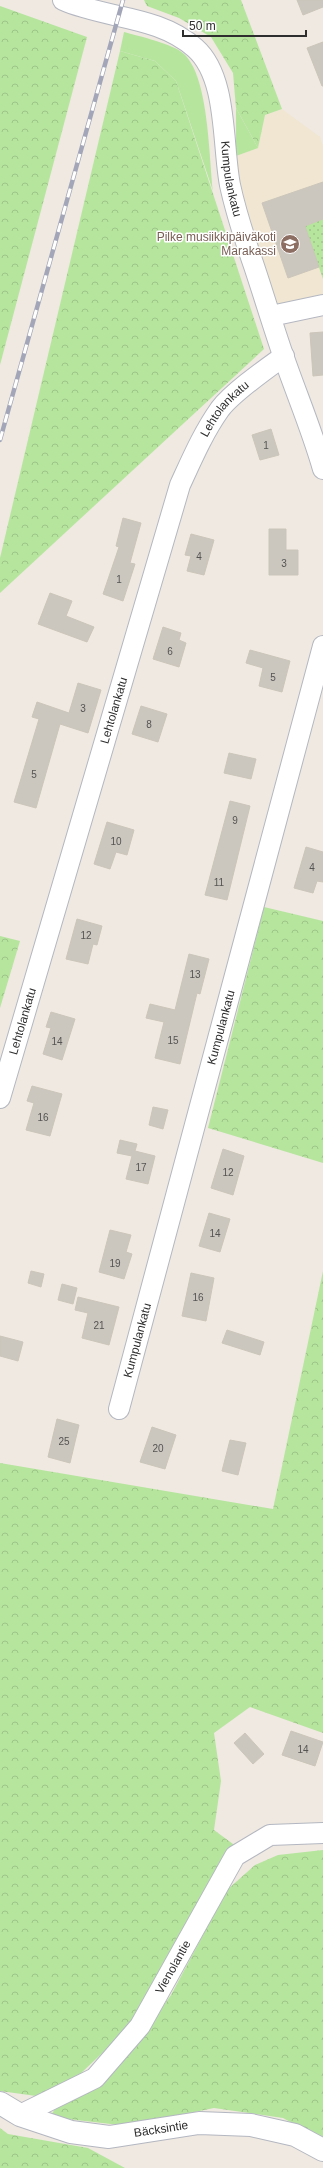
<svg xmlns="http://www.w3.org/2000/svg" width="323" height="2168" font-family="Helvetica,sans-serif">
  <defs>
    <pattern id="forest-crowns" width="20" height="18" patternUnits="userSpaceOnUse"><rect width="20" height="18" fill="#b6e59e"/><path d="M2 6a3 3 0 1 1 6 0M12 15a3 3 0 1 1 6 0" fill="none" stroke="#9dc588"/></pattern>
    <pattern id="park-dots" width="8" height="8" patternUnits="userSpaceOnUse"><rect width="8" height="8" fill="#b6e59e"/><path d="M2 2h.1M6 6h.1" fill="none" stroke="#9dc588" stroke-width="1.8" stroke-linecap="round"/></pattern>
  </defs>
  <rect width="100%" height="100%" fill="#efe9e1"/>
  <!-- education -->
  <polygon fill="#f0e6d1" points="282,109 320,137 323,146 323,294 277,305 240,193 236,156 258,148 265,115"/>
  <!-- grass -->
  <g fill="#b6e59e">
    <path d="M124,32C138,36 174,44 184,54C209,77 209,158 213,191L176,81L155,61L120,51Z"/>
    <polygon points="236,108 258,148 236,156"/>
  </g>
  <!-- forest -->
  <g fill="url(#forest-crowns)">
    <polygon points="144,0 241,0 282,109 265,115 258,148 236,108 233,73 211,37 179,18 147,6"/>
    <polygon points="0,6 87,37 0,365"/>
    <polygon points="120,51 155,61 176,81 264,349 0,593 0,558"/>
    <polygon points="264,907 323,921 323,1163 208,1128"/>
    <polygon points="0,936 20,941 0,1008"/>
    <polygon points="323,1271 323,1733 250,1707 214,1733 221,1781 214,1830 237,1847 133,2024 78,2076 36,2096 0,2091 0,1463 273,1509"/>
    <polygon points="323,1850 323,2140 283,2118 214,2108 128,2126 50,2117 56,2107 128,2055 171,1995 227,1890 255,1865 278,1855"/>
    <polygon points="0,2128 8,2134 88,2148 125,2168 0,2168"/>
  </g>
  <!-- park -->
  <polygon fill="url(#park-dots)" points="323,219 323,279 305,226"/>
  <!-- building -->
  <g fill="#cbc7bf" stroke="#cbc5ba">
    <polygon points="297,0 323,0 323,7 303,15"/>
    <polygon points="323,42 323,86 322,86 307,48"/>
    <polygon points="323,182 323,219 305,226 319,267 288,278 262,203"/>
    <polygon points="323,332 323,375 313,376 310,333"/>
    <polygon points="271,429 279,455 260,460 252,435"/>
    <polygon points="123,518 141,523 130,563 135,564 123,601 103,594 119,547 116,546"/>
    <polygon points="269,529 286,529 286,550 298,550 298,575 269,575"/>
    <polygon points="191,534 214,540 204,575 187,571 191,556 185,555"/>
    <polygon points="50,593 72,601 66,616 94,627 87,642 38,624"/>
    <polygon points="163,627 181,633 179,640 186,643 179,667 153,659"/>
    <polygon points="250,650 290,661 282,692 259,686 263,668 246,663"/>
    <polygon points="78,683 101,690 88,733 60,724 36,808 14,802 39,719 32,717 37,702 69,713"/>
    <polygon points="141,706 167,714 158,742 132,734"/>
    <polygon points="229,753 256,759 251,779 224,773"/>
    <polygon points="230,801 250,806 227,900 205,895"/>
    <polygon points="107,822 134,830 127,855 116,852 110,869 94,864"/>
    <polygon points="306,847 323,852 323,882 317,881 313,893 294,888"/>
    <polygon points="77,919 102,926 97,945 93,944 88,964 66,959"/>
    <polygon points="189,954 209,959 200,994 197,993 180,1064 155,1058 164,1022 146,1018 150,1004 175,1010"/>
    <polygon points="51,1012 75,1019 62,1060 43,1054 51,1028 46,1027"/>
    <polygon points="32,1086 62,1094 50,1136 26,1130 34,1103 27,1101"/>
    <polygon points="153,1107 168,1110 163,1129 149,1125"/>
    <polygon points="120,1140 137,1144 135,1151 155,1156 148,1184 126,1179 132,1156 117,1153"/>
    <polygon points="223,1149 244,1156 233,1195 211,1188"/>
    <polygon points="209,1213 230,1219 220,1252 199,1246"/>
    <polygon points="110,1230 131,1235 126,1252 132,1254 124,1279 99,1272"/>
    <polygon points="31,1271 44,1274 41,1287 28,1283"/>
    <polygon points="191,1273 214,1278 206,1321 182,1316"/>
    <polygon points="62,1284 77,1288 73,1304 58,1300"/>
    <polygon points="78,1297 119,1307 109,1345 82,1338 88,1313 75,1310"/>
    <polygon points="227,1330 264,1342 260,1355 222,1343"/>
    <polygon points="0,1336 23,1342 18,1361 0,1356"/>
    <polygon points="57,1419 79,1425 70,1463 48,1457"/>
    <polygon points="152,1427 176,1435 165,1469 140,1462"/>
    <polygon points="230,1440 246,1443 238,1475 222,1471"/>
    <polygon points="291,1731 323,1742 315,1766 282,1755"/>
    <polygon points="245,1733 264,1754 253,1764 234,1743"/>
  </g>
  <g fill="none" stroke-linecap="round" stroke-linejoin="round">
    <!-- minor casing -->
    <g stroke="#b4b7c1" stroke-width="22">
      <g id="minor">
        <path id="s1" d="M63,0C105,19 158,15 195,48C228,77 222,144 230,185C236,213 245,240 254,266C264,296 273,326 283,355C296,393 312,430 323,469"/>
        <polyline points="271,316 323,305"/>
        <path id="s2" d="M0,1098L180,485C192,459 203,433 220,409C233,392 266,369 284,356"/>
        <path id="s3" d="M119,1409L323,646"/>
        <path id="s4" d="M20,2115L95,2078L140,2026L235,1856L270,1835L323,1833"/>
      </g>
    </g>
    <!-- tertiary casing -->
    <g stroke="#b4b7c1" stroke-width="24">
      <g id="tertiary">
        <path id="s5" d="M0,2103L20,2115L71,2132L109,2137L199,2123L251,2125L295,2135L323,2150"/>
      </g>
    </g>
    <!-- minor -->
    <use href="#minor" stroke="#fff" stroke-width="20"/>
    <!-- tertiary -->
    <use href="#tertiary" stroke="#fff" stroke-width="22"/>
    <!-- rail casing -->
    <g stroke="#a3a6b8" stroke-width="4.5">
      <polyline id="rail" points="0,440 123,0"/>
    </g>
    <!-- rail -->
    <use href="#rail" stroke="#fff" stroke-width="3" stroke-dasharray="9" stroke-linecap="butt"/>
  </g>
  <!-- icons -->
  <defs>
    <g id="school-disc" transform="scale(1)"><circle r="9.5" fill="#8d6e63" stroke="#fff"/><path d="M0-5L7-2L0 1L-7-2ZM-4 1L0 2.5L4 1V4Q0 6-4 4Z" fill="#fff"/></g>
  </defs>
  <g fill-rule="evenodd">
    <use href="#school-disc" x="290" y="244"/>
  </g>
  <g text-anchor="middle" stroke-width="3" stroke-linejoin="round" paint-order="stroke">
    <!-- number labels -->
    <g font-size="10" fill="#555452">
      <text x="266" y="449">1</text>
      <text x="199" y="560">4</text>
      <text x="284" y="567">3</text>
      <text x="119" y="583">1</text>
      <text x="170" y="655">6</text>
      <text x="273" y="681">5</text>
      <text x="83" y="712">3</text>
      <text x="149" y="728">8</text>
      <text x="34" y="778">5</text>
      <text x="235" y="824">9</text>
      <text x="116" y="845">10</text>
      <text x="312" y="871">4</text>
      <text x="219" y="886">11</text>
      <text x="86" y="939">12</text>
      <text x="195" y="978">13</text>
      <text x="173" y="1044">15</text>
      <text x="57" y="1045">14</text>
      <text x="43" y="1121">16</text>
      <text x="141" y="1171">17</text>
      <text x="228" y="1176">12</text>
      <text x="215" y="1237">14</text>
      <text x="115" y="1267">19</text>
      <text x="198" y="1301">16</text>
      <text x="99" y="1329">21</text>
      <text x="64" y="1445">25</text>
      <text x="158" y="1452">20</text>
      <text x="303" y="1753">14</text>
    </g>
    <!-- street labels -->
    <g font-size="12" fill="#2e2e2e" stroke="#fff">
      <text dy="4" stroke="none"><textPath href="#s1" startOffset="280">Kumpulankatu</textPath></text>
      <text dy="4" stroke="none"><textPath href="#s2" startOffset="728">Lehtolankatu</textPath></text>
      <text dy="4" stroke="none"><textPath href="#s2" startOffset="404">Lehtolankatu</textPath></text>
      <text dy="4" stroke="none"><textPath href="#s2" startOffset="80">Lehtolankatu</textPath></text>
      <text dy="4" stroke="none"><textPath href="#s3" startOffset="395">Kumpulankatu</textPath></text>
      <text dy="4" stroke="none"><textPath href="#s3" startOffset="71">Kumpulankatu</textPath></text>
      <text dy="4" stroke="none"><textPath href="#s4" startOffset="220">Vienolantie</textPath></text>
      <text dy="4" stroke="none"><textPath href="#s5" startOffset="168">Bäcksintie</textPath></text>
    </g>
    <!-- education labels -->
    <g font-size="12" fill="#785e54" stroke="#fff" text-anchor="end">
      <text x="276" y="241">Pilke musiikkipäiväkoti<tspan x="276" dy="14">Marakassi</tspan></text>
    </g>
  </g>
  <!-- scale -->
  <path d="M183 30v6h123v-6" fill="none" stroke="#2e2e2e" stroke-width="2"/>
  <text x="189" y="30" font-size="12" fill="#2e2e2e" stroke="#ffffff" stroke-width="3" paint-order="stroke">50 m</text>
</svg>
